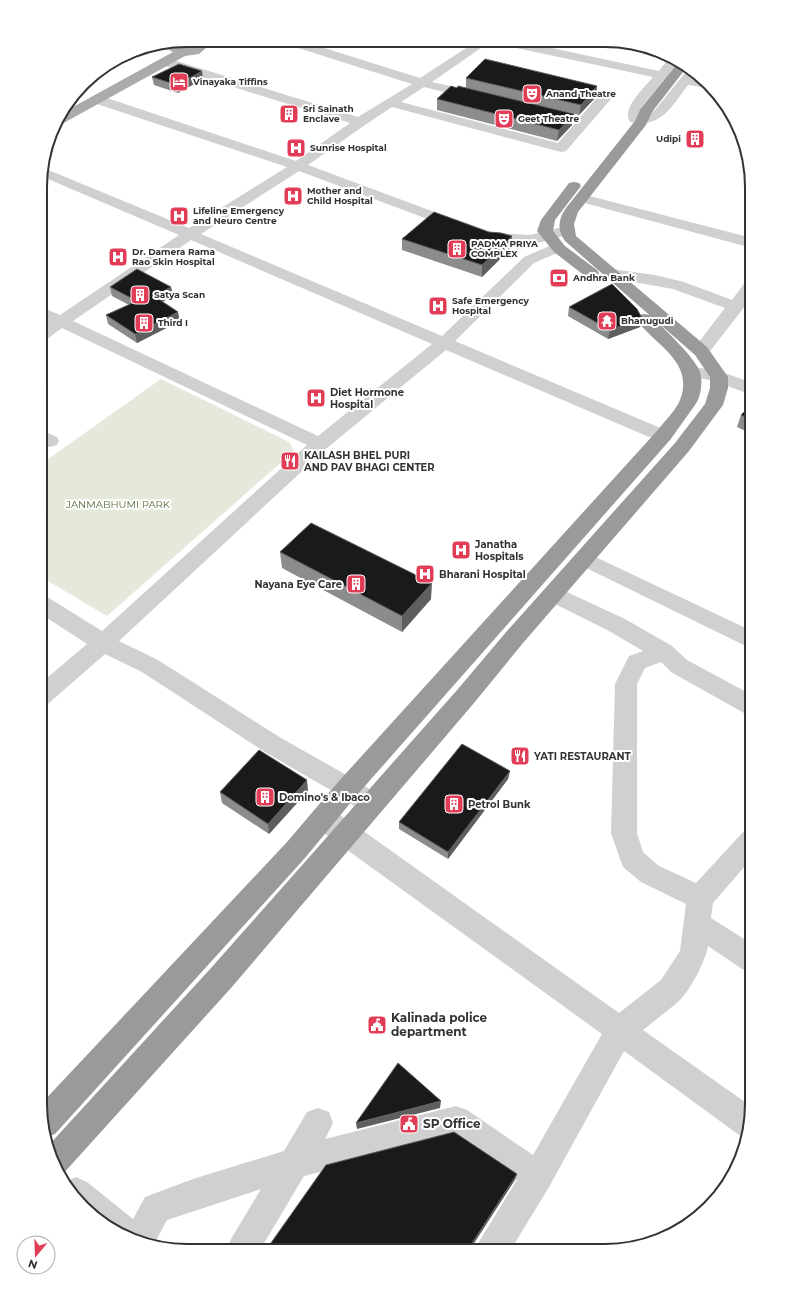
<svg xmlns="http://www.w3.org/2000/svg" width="792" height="1291" font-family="Montserrat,sans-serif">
  <rect width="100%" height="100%" fill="#fff"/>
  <!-- green -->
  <polygon fill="#e4e9dc" points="161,379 289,442 294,451 107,616 41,577 41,464"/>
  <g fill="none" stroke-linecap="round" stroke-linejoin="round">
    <!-- minor -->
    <g fill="#d0d0d0" fill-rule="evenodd">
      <path d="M280,40H299L420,78L477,41H491L432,82L482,93L483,96L482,99L477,100L424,87L401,102L558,143L601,93H611L612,96L611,99L566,151L561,152L392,107L365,125L308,165L491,233L530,235L566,226L571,228L574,231L571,234L530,245L489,242L299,171L201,234L442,336L524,257L552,245L557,243L562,245L565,248L562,251L534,263L455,341L670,432L672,436L670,440L663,442L656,440L446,350L327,448L119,641L158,660L281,738L357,781L380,796L383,804L380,812L371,815L362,812L339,795L265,752L142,672L105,654L49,703L41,705V683L87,644L41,614V596L49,598L102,631L307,445L62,328L47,339L41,340V327L49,322L41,318V307L60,315L179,235L41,176V167L189,228L287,167L94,103L93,100L94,97H104L296,161L350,123L162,65L160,62L162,59H170L358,117L412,84L282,43ZM191,240L432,344L318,436L73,321Z"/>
      <path d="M496,41H519L659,71L668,59L678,63L641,107L642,116L655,110L689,68L695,70L697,74L693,79L703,81L708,88L688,85C672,106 661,129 630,122C621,108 645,87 653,77L502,45L498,44Z"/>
      <polygon points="172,43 180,46 182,49 180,52 172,52 160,45"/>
      <polygon points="582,194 752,238 752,248 577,201 575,198 577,195"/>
      <polygon points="612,269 655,275 684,282 732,300 746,281 752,279 752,295 742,310 707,355 701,356 695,355 692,351 725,308 673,289 606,277 604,274 606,271"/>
      <polygon points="691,366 725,373 752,383 752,395 714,381 685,375 682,371 685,367"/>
      <polygon points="41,430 57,437 59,441 57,445 50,447 41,444"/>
      <polygon points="585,552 752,631 752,649 578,564 575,559 578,554"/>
      <path d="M554,586L625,619L672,646L687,660L752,695V715L744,713L671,672L661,662L645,668L637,684V833L643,852L659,866L696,883L743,832L752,829V858L713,903L711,918L752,944V973L742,969L708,946C706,960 690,991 679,1001C668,1011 655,1020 643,1030L752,1107L747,1138L739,1135L624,1051L549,1187L510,1251H475L480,1240L517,1180L453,1137L304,1176L260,1250H226L231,1239L261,1189L167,1220L153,1246L130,1240L97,1221L67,1181L76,1177L87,1182L133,1219L145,1197L193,1179L284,1151L307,1112L318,1108L329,1112L333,1123L325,1139L456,1106L467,1110L533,1155L602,1034L314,826L311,818L314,810L323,807L332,810L355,825L619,1013L661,980L680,951L686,904L641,882L623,867L611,833L615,684L629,656L643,651L609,631L547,600L543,594L547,588Z"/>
    </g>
    <!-- major -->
    <path fill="#ababab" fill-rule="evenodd" d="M187,40L202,41L206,48L199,54L185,56L60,125L54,126L62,113L173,52L170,49L175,42ZM191,46L193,47L183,48L184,47Z"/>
    <!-- highway -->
    <g fill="#9a9a9a" fill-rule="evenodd">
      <path d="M678,63L687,67L652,112L646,125L578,212L574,224L576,236L707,347L728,377V388L723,405L689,451L523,643L474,703L231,988L62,1175L51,1160L48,1146L211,968L458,689L507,631L675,443L705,404L710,388V377L695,355L565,241C557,230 558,219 566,208L635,121L641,108Z"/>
      <polygon points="574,182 579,183 581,186 555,220 553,231 565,246 597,270 599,273 597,276 591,278 585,276 554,252 537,231 541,220 569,183"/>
      <path d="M644,314L650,315C662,327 695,357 700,372C703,381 701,397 695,405L670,440L357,795L305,858L55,1134L46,1137L40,1105L287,842L339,781L656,432C663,423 677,409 680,400C695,361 654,345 636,319L638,315Z"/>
    </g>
  </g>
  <!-- wall -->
  <g fill="#8c8c8c">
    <polygon points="202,71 203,79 178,93 154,85 152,77"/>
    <polygon points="466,78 597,86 596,97 579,115 567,112 572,125 557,141 437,110 437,99 457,88 466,88"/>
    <polygon points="489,232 512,236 511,248 482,277 402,250 402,239"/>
    <polygon points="110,287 171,287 173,296 162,302 180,321 137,343 108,324 106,315 129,305 112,296"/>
    <polygon points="569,307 642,318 640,327 608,339 568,316"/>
    <polygon points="752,404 752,434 737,427 741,415"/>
    <polygon points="280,552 431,599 402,632 282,568"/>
    <polygon points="510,771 508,779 448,859 399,829 399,822"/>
    <polygon points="308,791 269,834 222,803 220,792"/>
  </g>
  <!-- shaded-wall -->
  <g fill="#5f5f5f">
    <polygon points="202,71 203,79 178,93 177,85"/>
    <polygon points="597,86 596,97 579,115 581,105"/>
    <polygon points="574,114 572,125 557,141 559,130"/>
    <polygon points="512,236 511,248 482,277 482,265"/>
    <polygon points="171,287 173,296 156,305 154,296"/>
    <polygon points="178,312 180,321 137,343 135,334"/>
    <polygon points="642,318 640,327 608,339 610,330"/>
    <polygon points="432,583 431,599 402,632 402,616"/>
    <polygon points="510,771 508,779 448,859 448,852"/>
    <polygon points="307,780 308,791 269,834 268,824"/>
    <polygon points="441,1101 440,1108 357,1129 356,1123"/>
    <polygon points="517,1174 515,1180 469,1251 467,1251"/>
  </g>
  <!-- building -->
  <g fill="#1a1a1a" stroke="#5f5f5f">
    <polygon points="485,59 597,86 581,105 466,78"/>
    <polygon points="179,64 202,71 177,85 152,77"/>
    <polygon points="451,86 457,88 458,86 574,114 559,130 437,99"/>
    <polygon points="434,212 489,232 501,233 512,236 482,265 402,239"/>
    <polygon points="137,269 171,287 154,296 178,312 135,334 106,315 137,301 110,287"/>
    <polygon points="612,284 637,309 642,318 610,330 569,307"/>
    <polygon points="752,404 752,420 741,415"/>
    <polygon points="311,523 432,583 402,616 280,552"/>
    <polygon points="462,744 510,771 448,852 399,822"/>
    <polygon points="259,750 307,780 268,824 220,792"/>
    <polygon points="398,1063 441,1101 356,1123"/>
    <polygon points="454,1132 517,1174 467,1251 266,1250 326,1165"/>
  </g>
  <!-- icons -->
  <defs>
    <g id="hotel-square" transform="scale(1)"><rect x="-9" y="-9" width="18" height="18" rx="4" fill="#e13d56" stroke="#fff"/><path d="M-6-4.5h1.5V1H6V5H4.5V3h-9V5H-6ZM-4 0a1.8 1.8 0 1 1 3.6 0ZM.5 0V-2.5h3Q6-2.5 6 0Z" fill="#fff"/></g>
    <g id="theatre-square" transform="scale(1)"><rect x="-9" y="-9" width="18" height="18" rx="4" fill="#e13d56" stroke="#fff"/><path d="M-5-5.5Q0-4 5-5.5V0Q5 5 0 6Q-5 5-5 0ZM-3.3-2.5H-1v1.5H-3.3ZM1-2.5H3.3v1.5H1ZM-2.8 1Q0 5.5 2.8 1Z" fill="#fff"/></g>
    <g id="building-square" transform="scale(1)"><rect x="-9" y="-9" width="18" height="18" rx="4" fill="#e13d56" stroke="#fff"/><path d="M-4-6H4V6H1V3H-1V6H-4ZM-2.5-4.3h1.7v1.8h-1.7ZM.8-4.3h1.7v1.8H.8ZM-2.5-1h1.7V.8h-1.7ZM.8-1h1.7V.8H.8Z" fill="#fff"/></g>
    <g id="hospital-square" transform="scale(1)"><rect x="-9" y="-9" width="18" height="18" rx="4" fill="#e13d56" stroke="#fff"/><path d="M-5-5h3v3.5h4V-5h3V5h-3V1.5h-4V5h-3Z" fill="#fff"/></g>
    <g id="bank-square" transform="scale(1)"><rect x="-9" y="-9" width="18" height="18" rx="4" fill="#e13d56" stroke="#fff"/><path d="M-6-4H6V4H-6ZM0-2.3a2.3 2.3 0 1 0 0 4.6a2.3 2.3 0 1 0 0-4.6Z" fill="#fff"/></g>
    <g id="temple-square" transform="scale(1)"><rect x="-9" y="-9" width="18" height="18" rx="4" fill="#e13d56" stroke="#fff"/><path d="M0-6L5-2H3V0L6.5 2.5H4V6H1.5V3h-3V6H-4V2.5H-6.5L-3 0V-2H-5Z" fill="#fff"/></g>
    <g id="restaurant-square" transform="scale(1)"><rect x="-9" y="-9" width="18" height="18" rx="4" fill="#e13d56" stroke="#fff"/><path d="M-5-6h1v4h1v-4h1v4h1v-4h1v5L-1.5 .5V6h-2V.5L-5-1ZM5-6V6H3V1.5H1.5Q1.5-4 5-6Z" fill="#fff"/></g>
    <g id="civic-square" transform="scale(1)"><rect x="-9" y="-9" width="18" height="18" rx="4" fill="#e13d56" stroke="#fff"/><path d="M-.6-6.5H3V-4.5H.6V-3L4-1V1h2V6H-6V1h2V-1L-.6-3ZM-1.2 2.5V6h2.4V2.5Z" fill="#fff"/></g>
  </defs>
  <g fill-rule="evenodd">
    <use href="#hotel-square" x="179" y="82"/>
    <use href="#theatre-square" x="532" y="94"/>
    <use href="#building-square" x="289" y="114"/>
    <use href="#theatre-square" x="504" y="119"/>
    <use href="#building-square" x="695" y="139"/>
    <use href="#hospital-square" x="296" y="148"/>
    <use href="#hospital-square" x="293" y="196"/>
    <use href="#hospital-square" x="179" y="216"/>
    <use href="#building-square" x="457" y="249"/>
    <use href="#hospital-square" x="118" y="257"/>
    <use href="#bank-square" x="559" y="278"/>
    <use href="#building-square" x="140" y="295"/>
    <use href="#hospital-square" x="438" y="306"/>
    <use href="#temple-square" x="607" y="321"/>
    <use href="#building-square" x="144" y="323"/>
    <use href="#hospital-square" x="316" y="398"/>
    <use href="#restaurant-square" x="290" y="461"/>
    <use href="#hospital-square" x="461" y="550"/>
    <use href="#hospital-square" x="425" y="574"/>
    <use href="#building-square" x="356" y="584"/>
    <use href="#restaurant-square" x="520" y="756"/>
    <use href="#building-square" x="265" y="797"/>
    <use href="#building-square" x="454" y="804"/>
    <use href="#civic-square" x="377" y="1025"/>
    <use href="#civic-square" x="409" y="1124"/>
  </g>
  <g text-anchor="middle" stroke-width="4" stroke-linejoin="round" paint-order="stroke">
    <!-- far-poi labels -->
    <g font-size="9" font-weight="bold" fill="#333" stroke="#fff" text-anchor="start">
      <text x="193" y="85">Vinayaka Tiffins</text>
      <text x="546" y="97">Anand Theatre</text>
      <text x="303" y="112">Sri Sainath<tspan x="303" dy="10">Enclave</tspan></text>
      <text x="518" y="122">Geet Theatre</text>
      <text x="681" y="142" text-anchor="end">Udipi</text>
      <text x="310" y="151">Sunrise Hospital</text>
      <text x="307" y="194">Mother and<tspan x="307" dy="10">Child Hospital</tspan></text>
      <text x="193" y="214">Lifeline Emergency<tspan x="193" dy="10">and Neuro Centre</tspan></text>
      <text x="471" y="247">PADMA PRIYA<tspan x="471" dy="10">COMPLEX</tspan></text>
      <text x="132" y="255">Dr. Damera Rama<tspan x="132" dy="10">Rao Skin Hospital</tspan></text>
      <text x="573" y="281">Andhra Bank</text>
      <text x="154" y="298">Satya Scan</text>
      <text x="452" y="304">Safe Emergency<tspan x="452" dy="10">Hospital</tspan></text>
      <text x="621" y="324">Bhanugudi</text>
      <text x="158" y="326">Third I</text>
    </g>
    <!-- poi labels -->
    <g font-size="10" font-weight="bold" fill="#333" stroke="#fff" text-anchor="start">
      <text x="330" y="396">Diet Hormone<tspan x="330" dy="12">Hospital</tspan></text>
      <text x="304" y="459">KAILASH BHEL PURI<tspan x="304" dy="12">AND PAV BHAGI CENTER</tspan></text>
      <text x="475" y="548">Janatha<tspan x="475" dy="12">Hospitals</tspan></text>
      <text x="439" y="578">Bharani Hospital</text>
      <text x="342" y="588" text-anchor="end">Nayana Eye Care</text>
      <text x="534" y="760">YATI RESTAURANT</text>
      <text x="279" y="801">Domino's &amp; Ibaco</text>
      <text x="468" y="808">Petrol Bunk</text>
    </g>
    <!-- park labels -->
    <g font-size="10" fill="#596e40" stroke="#fff">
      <text x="118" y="508">JANMABHUMI PARK</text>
    </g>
    <!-- near-poi labels -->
    <g font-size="12" font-weight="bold" fill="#333" stroke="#fff" text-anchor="start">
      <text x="391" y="1022">Kalinada police<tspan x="391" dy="14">department</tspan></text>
      <text x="423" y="1128">SP Office</text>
    </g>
  </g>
  <!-- crop -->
  <path d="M0 0H792V1291H0ZM187 47H605A140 140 0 0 1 745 187V1104A140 140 0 0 1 605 1244H187A140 140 0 0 1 47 1104V187A140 140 0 0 1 187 47Z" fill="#fff" fill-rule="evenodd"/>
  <path fill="none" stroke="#333" stroke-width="2" d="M187 47H605A140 140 0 0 1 745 187V1104A140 140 0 0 1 605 1244H187A140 140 0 0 1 47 1104V187A140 140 0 0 1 187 47Z"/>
  <!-- north arrow -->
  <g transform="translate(36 1255) rotate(199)"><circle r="19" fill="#ffffff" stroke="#adadad"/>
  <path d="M0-3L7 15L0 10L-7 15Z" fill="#e13d56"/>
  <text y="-6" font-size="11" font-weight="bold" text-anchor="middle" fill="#333333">N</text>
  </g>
</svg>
